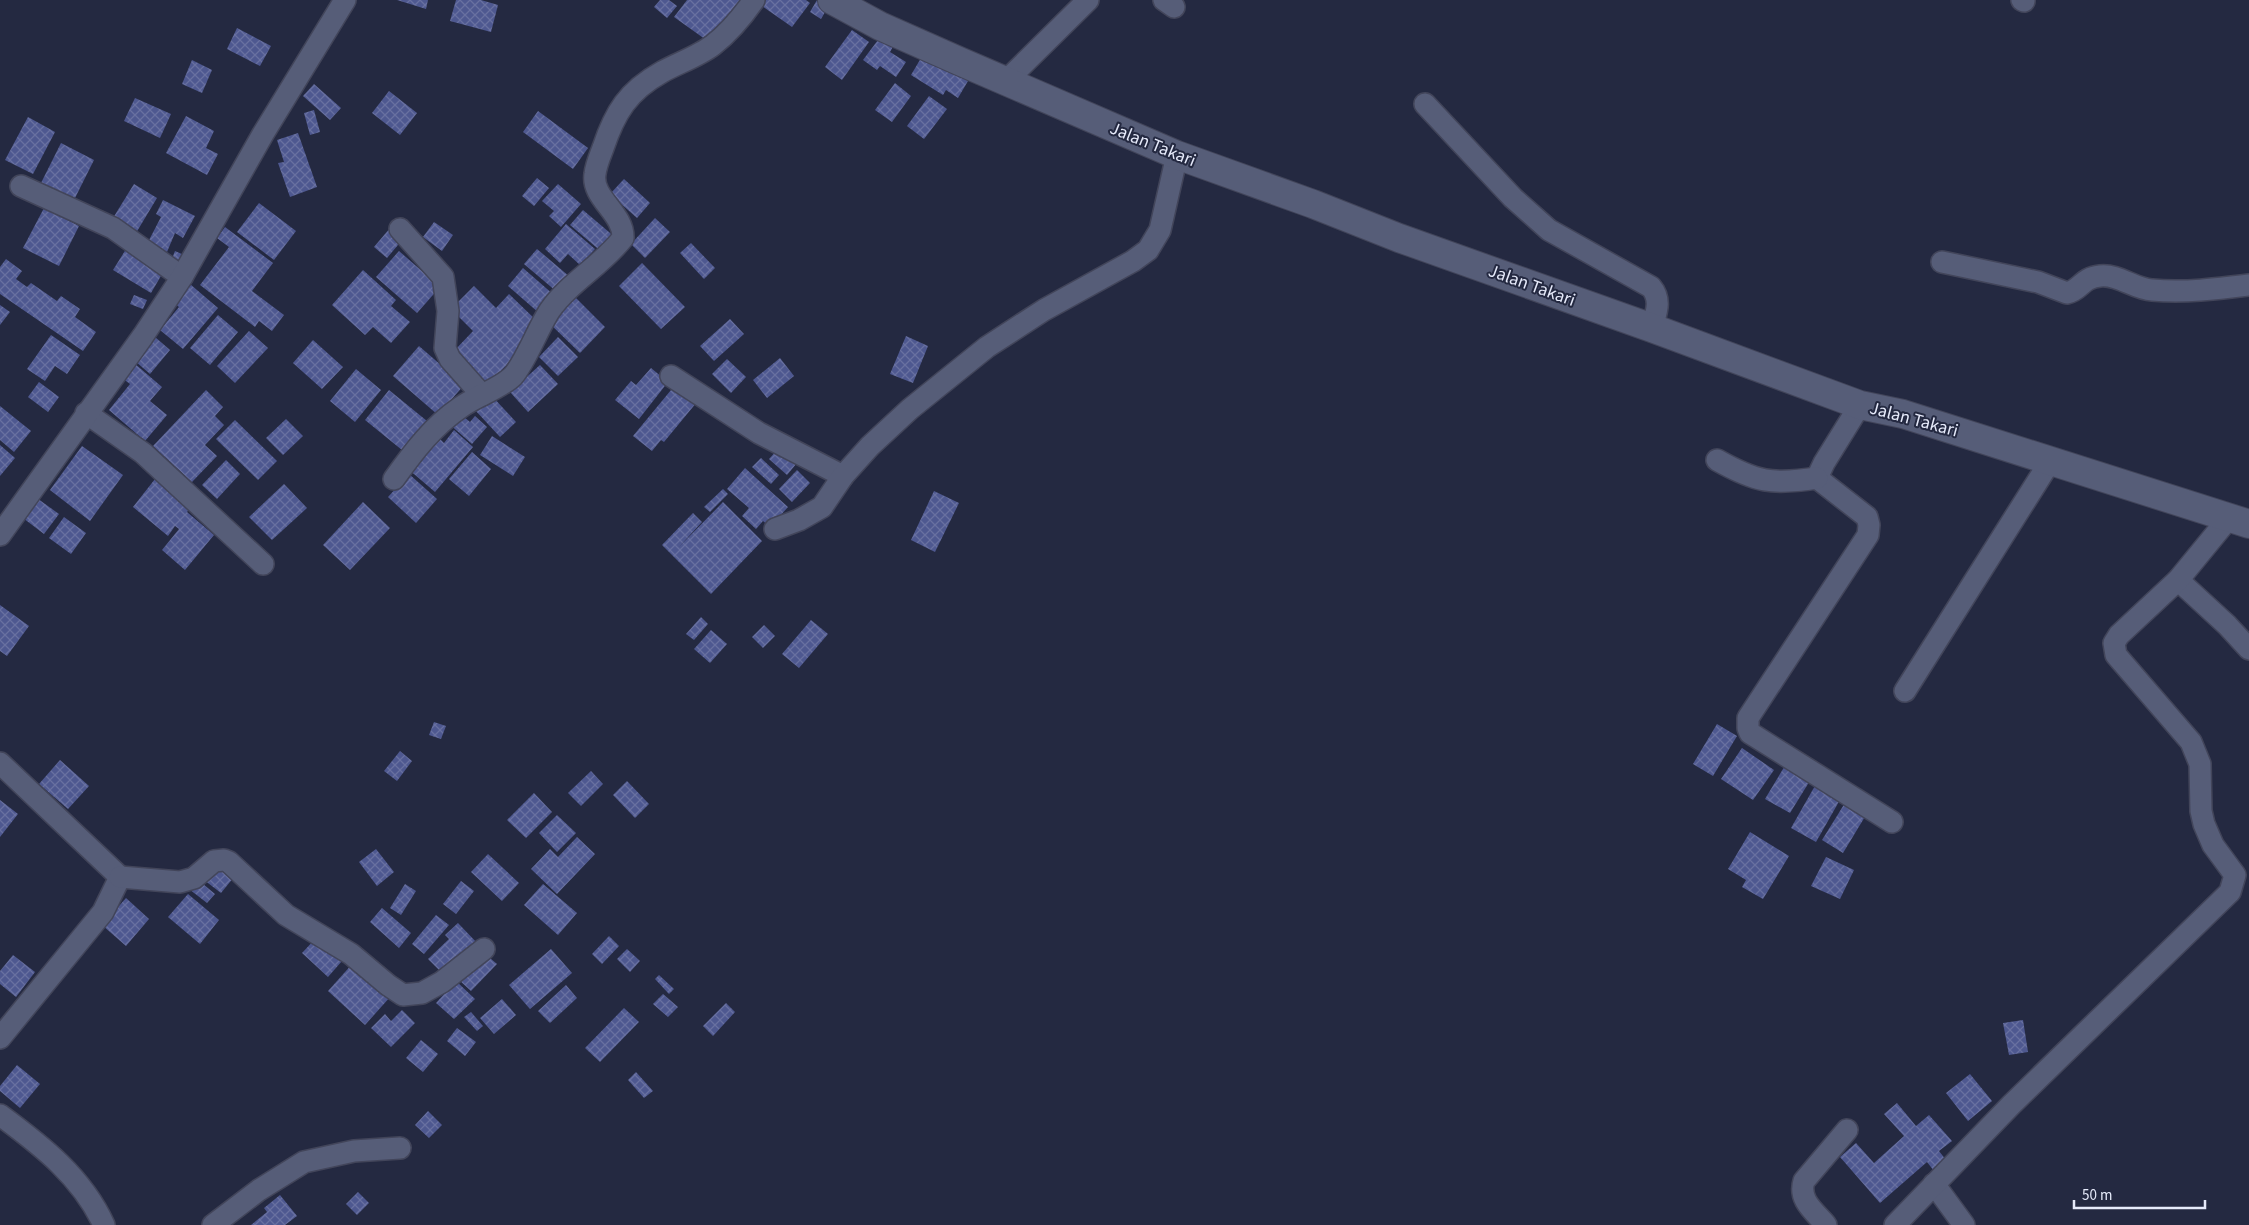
<svg xmlns="http://www.w3.org/2000/svg" width="2249" height="1225" font-family="'Source Sans 3',sans-serif">
  <defs>
    <pattern id="building-cross-hatch" width="8" height="8" patternUnits="userSpaceOnUse" patternTransform="scale(1.25)"><rect width="8" height="8" fill="#4e5890"/><path d="M0 0l8 8M0 8l8-8" fill="none" stroke="#6870a0"/></pattern>
  </defs>
  <rect width="100%" height="100%" fill="#242941"/>
  <!-- building -->
  <g fill="url(#building-cross-hatch)">
    <polygon points="397,0 428,0 426,9"/>
    <polygon points="456,0 481,0 498,5 491,32 450,21"/>
    <polygon points="660,0 669,0 677,6 667,18 654,7"/>
    <polygon points="687,0 739,0 742,2 709,42 674,17"/>
    <polygon points="766,0 806,0 810,3 792,27 762,6"/>
    <polygon points="817,0 828,7 821,19 810,12"/>
    <polygon points="237,28 271,46 260,66 227,49"/>
    <polygon points="852,30 869,42 842,80 825,67"/>
    <polygon points="881,36 894,45 890,52 906,62 896,77 880,66 877,70 863,60"/>
    <polygon points="924,53 968,81 958,98 946,90 943,95 911,75"/>
    <polygon points="192,60 212,70 202,93 182,84"/>
    <polygon points="895,83 911,96 892,122 875,110"/>
    <polygon points="314,84 341,108 330,120 303,96"/>
    <polygon points="389,91 417,113 400,135 372,113"/>
    <polygon points="929,96 947,109 924,139 907,126"/>
    <polygon points="135,98 171,114 160,138 124,121"/>
    <polygon points="314,110 320,132 310,135 304,113"/>
    <polygon points="538,111 588,148 573,169 523,132"/>
    <polygon points="186,116 214,131 206,148 218,154 207,175 166,153"/>
    <polygon points="28,117 55,132 33,174 5,160"/>
    <polygon points="298,133 317,187 290,197 278,163 284,162 277,140"/>
    <polygon points="61,143 94,160 74,200 41,183"/>
    <polygon points="537,178 549,188 534,206 522,196"/>
    <polygon points="624,179 650,203 637,218 610,194"/>
    <polygon points="134,184 157,198 136,233 113,218"/>
    <polygon points="558,184 581,204 561,227 549,216 554,211 542,201"/>
    <polygon points="163,200 195,216 183,238 175,233 167,252 148,242 161,217 156,214"/>
    <polygon points="259,203 296,231 274,260 237,232"/>
    <polygon points="44,208 79,226 59,266 23,248"/>
    <polygon points="583,210 616,238 603,253 570,225"/>
    <polygon points="655,218 670,232 645,258 631,244"/>
    <polygon points="434,222 453,235 442,251 423,237"/>
    <polygon points="566,224 595,249 580,265 568,254 560,263 545,249"/>
    <polygon points="225,227 273,263 252,291 284,315 272,331 259,321 255,327 200,285 229,247 217,238"/>
    <polygon points="390,228 403,239 387,258 374,247"/>
    <polygon points="691,243 715,268 704,279 680,253"/>
    <polygon points="128,246 165,269 151,293 113,270"/>
    <polygon points="537,249 570,277 557,292 524,264"/>
    <polygon points="175,251 184,255 180,265 171,261"/>
    <polygon points="399,251 440,287 417,313 376,277"/>
    <polygon points="6,259 22,271 16,279 27,287 31,283 57,301 61,296 80,309 75,317 96,332 83,351 0,294 0,267"/>
    <polygon points="642,263 685,307 661,329 619,286"/>
    <polygon points="523,268 554,295 539,313 508,286"/>
    <polygon points="363,270 396,300 391,306 410,322 391,343 373,327 365,335 332,305"/>
    <polygon points="190,284 218,308 183,349 160,330 179,307 174,303"/>
    <polygon points="474,286 496,308 509,294 537,321 524,335 530,341 488,384 454,351 473,331 451,309"/>
    <polygon points="134,295 147,300 143,309 130,304"/>
    <polygon points="574,296 605,327 580,353 548,322"/>
    <polygon points="0,305 10,312 0,325"/>
    <polygon points="218,315 238,332 210,365 190,348"/>
    <polygon points="730,319 744,334 714,361 700,346"/>
    <polygon points="249,331 268,348 235,383 217,366"/>
    <polygon points="51,335 80,355 67,374 55,366 45,381 27,369"/>
    <polygon points="906,336 928,346 913,383 890,374"/>
    <polygon points="155,337 170,350 150,374 135,361"/>
    <polygon points="558,337 578,357 558,376 539,357"/>
    <polygon points="313,340 343,367 322,389 293,363"/>
    <polygon points="419,346 464,385 438,415 393,376"/>
    <polygon points="780,358 794,376 767,398 753,380"/>
    <polygon points="727,359 746,377 731,393 712,374"/>
    <polygon points="134,363 162,387 150,401 167,415 145,441 109,410 130,384 122,378"/>
    <polygon points="540,365 558,384 528,412 510,392"/>
    <polygon points="651,368 668,382 639,419 615,400 631,381 636,385"/>
    <polygon points="356,369 381,390 355,422 330,401"/>
    <polygon points="39,382 59,397 48,412 28,397"/>
    <polygon points="676,384 697,402 664,442 661,440 652,451 633,436"/>
    <polygon points="206,390 223,407 215,416 224,425 205,445 217,456 192,482 153,446"/>
    <polygon points="389,390 427,421 402,450 365,420"/>
    <polygon points="491,395 516,422 500,437 475,410"/>
    <polygon points="0,406 31,431 14,452 0,440"/>
    <polygon points="457,411 470,422 475,416 487,427 472,444 448,423"/>
    <polygon points="286,419 303,436 283,455 266,438"/>
    <polygon points="235,420 277,461 258,480 216,439"/>
    <polygon points="454,430 473,447 435,492 407,468 436,435 444,443"/>
    <polygon points="492,436 525,457 513,476 480,455"/>
    <polygon points="0,445 15,458 0,476"/>
    <polygon points="82,446 123,475 90,521 50,490"/>
    <polygon points="779,448 797,463 787,475 769,459"/>
    <polygon points="472,452 491,469 469,496 449,479"/>
    <polygon points="761,458 779,475 771,484 752,467"/>
    <polygon points="226,460 240,474 217,499 202,485"/>
    <polygon points="745,468 788,507 770,527 763,521 756,529 742,516 749,508 727,489"/>
    <polygon points="797,470 810,483 792,502 779,489"/>
    <polygon points="409,474 437,499 416,523 388,497"/>
    <polygon points="155,479 190,508 187,512 214,535 185,570 162,550 179,529 175,526 168,536 133,507"/>
    <polygon points="284,484 307,508 272,540 249,517"/>
    <polygon points="723,489 728,494 710,512 704,507"/>
    <polygon points="934,491 959,503 935,552 911,540"/>
    <polygon points="34,496 59,514 44,534 19,515"/>
    <polygon points="363,502 390,528 350,570 323,545"/>
    <polygon points="723,502 762,541 711,594 662,545 693,513 702,522 678,548"/>
    <polygon points="64,517 86,533 71,554 49,538"/>
    <polygon points="0,605 29,626 7,656 0,651"/>
    <polygon points="701,617 708,624 694,640 686,634"/>
    <polygon points="811,620 828,634 799,668 782,654"/>
    <polygon points="764,625 775,636 763,648 752,637"/>
    <polygon points="711,630 727,644 710,663 694,649"/>
    <polygon points="434,722 446,726 441,739 429,735"/>
    <polygon points="1717,724 1737,736 1713,776 1693,764"/>
    <polygon points="1742,748 1774,770 1753,800 1721,779"/>
    <polygon points="400,751 412,761 397,781 384,771"/>
    <polygon points="60,760 89,786 68,809 39,784"/>
    <polygon points="1786,764 1811,779 1790,813 1765,799"/>
    <polygon points="591,771 603,784 581,806 568,793"/>
    <polygon points="627,781 649,804 635,818 613,795"/>
    <polygon points="1816,784 1841,798 1816,842 1791,828"/>
    <polygon points="534,793 552,812 526,838 507,820"/>
    <polygon points="0,800 18,814 0,837"/>
    <polygon points="1845,803 1866,815 1843,853 1822,840"/>
    <polygon points="557,815 576,833 557,852 539,833"/>
    <polygon points="1750,832 1789,856 1763,899 1742,887 1746,880 1728,869"/>
    <polygon points="577,837 595,854 557,894 531,869 550,849 558,857"/>
    <polygon points="376,849 394,872 377,886 359,862"/>
    <polygon points="488,854 519,883 502,901 471,872"/>
    <polygon points="1826,857 1854,870 1840,899 1811,886"/>
    <polygon points="217,863 234,877 221,893 204,880"/>
    <polygon points="197,879 215,894 207,903 189,889"/>
    <polygon points="461,881 474,891 456,914 443,904"/>
    <polygon points="405,884 416,891 401,915 390,908"/>
    <polygon points="543,884 577,913 558,935 524,905"/>
    <polygon points="188,894 219,920 200,944 168,917"/>
    <polygon points="126,898 149,919 126,946 102,925"/>
    <polygon points="382,908 411,933 399,948 370,922"/>
    <polygon points="436,915 449,925 424,954 412,944"/>
    <polygon points="458,923 478,944 445,976 428,959 449,939 445,935"/>
    <polygon points="609,936 619,946 602,964 592,954"/>
    <polygon points="316,938 342,961 328,977 302,953"/>
    <polygon points="551,949 572,973 530,1009 509,985"/>
    <polygon points="627,949 640,961 630,972 617,959"/>
    <polygon points="484,953 497,964 471,991 459,980"/>
    <polygon points="13,955 35,972 16,997 0,984 0,971"/>
    <polygon points="354,962 391,996 365,1025 328,991"/>
    <polygon points="659,975 674,989 669,994 655,979"/>
    <polygon points="456,981 475,999 454,1019 436,1003"/>
    <polygon points="566,985 577,998 550,1023 538,1011"/>
    <polygon points="663,994 678,1007 668,1017 653,1004"/>
    <polygon points="502,999 516,1015 494,1034 480,1018"/>
    <polygon points="726,1003 735,1012 713,1036 703,1026"/>
    <polygon points="624,1008 639,1022 600,1062 585,1048"/>
    <polygon points="402,1010 415,1023 391,1047 371,1028 385,1014 391,1021"/>
    <polygon points="471,1012 483,1026 477,1031 464,1017"/>
    <polygon points="2023,1020 2028,1052 2009,1055 2003,1023"/>
    <polygon points="457,1028 476,1042 465,1056 447,1041"/>
    <polygon points="421,1040 438,1054 423,1072 406,1058"/>
    <polygon points="17,1065 40,1084 20,1108 0,1091 0,1086"/>
    <polygon points="636,1072 653,1091 644,1098 628,1080"/>
    <polygon points="1970,1074 1992,1101 1968,1121 1946,1093"/>
    <polygon points="1897,1103 1916,1126 1929,1115 1952,1141 1939,1151 1946,1160 1934,1171 1927,1162 1880,1203 1840,1157 1856,1143 1874,1163 1904,1136 1884,1114"/>
    <polygon points="428,1111 442,1125 429,1138 415,1125"/>
    <polygon points="358,1192 369,1203 357,1215 346,1204"/>
    <polygon points="280,1195 297,1216 285,1225 251,1225 267,1212 264,1208"/>
  </g>
  <g fill="none" stroke-linecap="round" stroke-linejoin="round">
    <!-- street casing -->
    <g stroke="#42455a" stroke-width="24">
      <g id="street">
        <polyline points="1164,0 1174,7"/>
        <polyline points="2022,0 2024,1"/>
        <polyline points="1006,81 1088,0"/>
        <path d="M1425,104L1513,198L1549,230L1651,287C1662,300 1656,313 1652,328"/>
        <polyline points="21,186 113,228 182,277"/>
        <polyline points="400,229 443,277 448,311 445,348 450,359 482,395"/>
        <path d="M1942,262L2038,282L2067,293C2081,290 2081,278 2100,276C2119,274 2134,289 2152,290C2184,293 2217,289 2249,285"/>
        <polyline points="671,376 759,433 843,476"/>
        <polyline points="1860,405 1824,463 1817,478 1867,517 1869,525 1868,535 1748,718 1748,728 1750,733 1892,822"/>
        <polyline points="86,413 143,453 263,564"/>
        <path d="M1717,460C1756,482 1772,485 1817,478"/>
        <path d="M394,479C414,451 433,426 461,407C476,396 500,389 513,376C526,361 538,328 550,310C570,282 602,265 623,238C624,213 591,198 595,174C596,165 600,156 603,148C615,112 628,91 662,72C678,63 699,56 713,45C730,32 742,17 754,0"/>
        <polyline points="775,529 799,520 822,507 843,476 870,446 910,409 987,347 1044,310 1133,261 1148,250 1160,230 1177,155"/>
        <polyline points="0,535 143,336 182,277 263,134 345,0"/>
        <polyline points="2178,580 2227,625 2249,649"/>
        <polyline points="1905,691 2051,460"/>
        <polyline points="0,763 120,877 103,912 0,1038"/>
        <polyline points="120,877 180,882 194,878 214,861 224,860 229,862 286,915 351,954 388,985 403,995 422,993 442,982 484,949"/>
        <path d="M0,1115C42,1146 82,1177 104,1225"/>
        <polyline points="1934,1184 1964,1225"/>
        <polyline points="213,1225 259,1190 304,1162 354,1151 400,1148"/>
        <path d="M1826,1225C1814,1211 1798,1200 1804,1181L1847,1130"/>
        <polyline points="1895,1225 2011,1105 2230,892 2235,875 2213,845 2204,824 2201,811 2200,764 2191,742 2116,655 2114,643 2119,635 2178,580 2228,519"/>
      </g>
    </g>
    <!-- secondary casing -->
    <g stroke="#42455a" stroke-width="30">
      <polyline id="secondary" points="832,0 880,26 959,61 1177,155 1313,204 1399,238 1652,328 1860,405 1903,414 2249,524"/>
    </g>
    <!-- street -->
    <use href="#street" stroke="#565d78" stroke-width="21"/>
    <!-- secondary -->
    <use href="#secondary" stroke="#565d78" stroke-width="28"/>
  </g>
  <g text-anchor="middle" stroke-width="4" stroke-linejoin="round" paint-order="stroke">
    <!-- street labels -->
    <g font-size="18" fill="#e6eafa" stroke="#242941">
      <text transform="translate(1153 144) rotate(22)" y="6">Jalan Takari</text>
      <text transform="translate(1532 285) rotate(20)" y="6">Jalan Takari</text>
      <text transform="translate(1914 419) rotate(15)" y="6">Jalan Takari</text>
    </g>
  </g>
  <!-- scale -->
  <path d="M2074 1200v8h131v-8" fill="none" stroke="#e6eafa" stroke-width="2.5"/>
  <text x="2082" y="1200" font-size="15" fill="#e6eafa" stroke="#242941" stroke-width="4" paint-order="stroke">50 m</text>
</svg>
